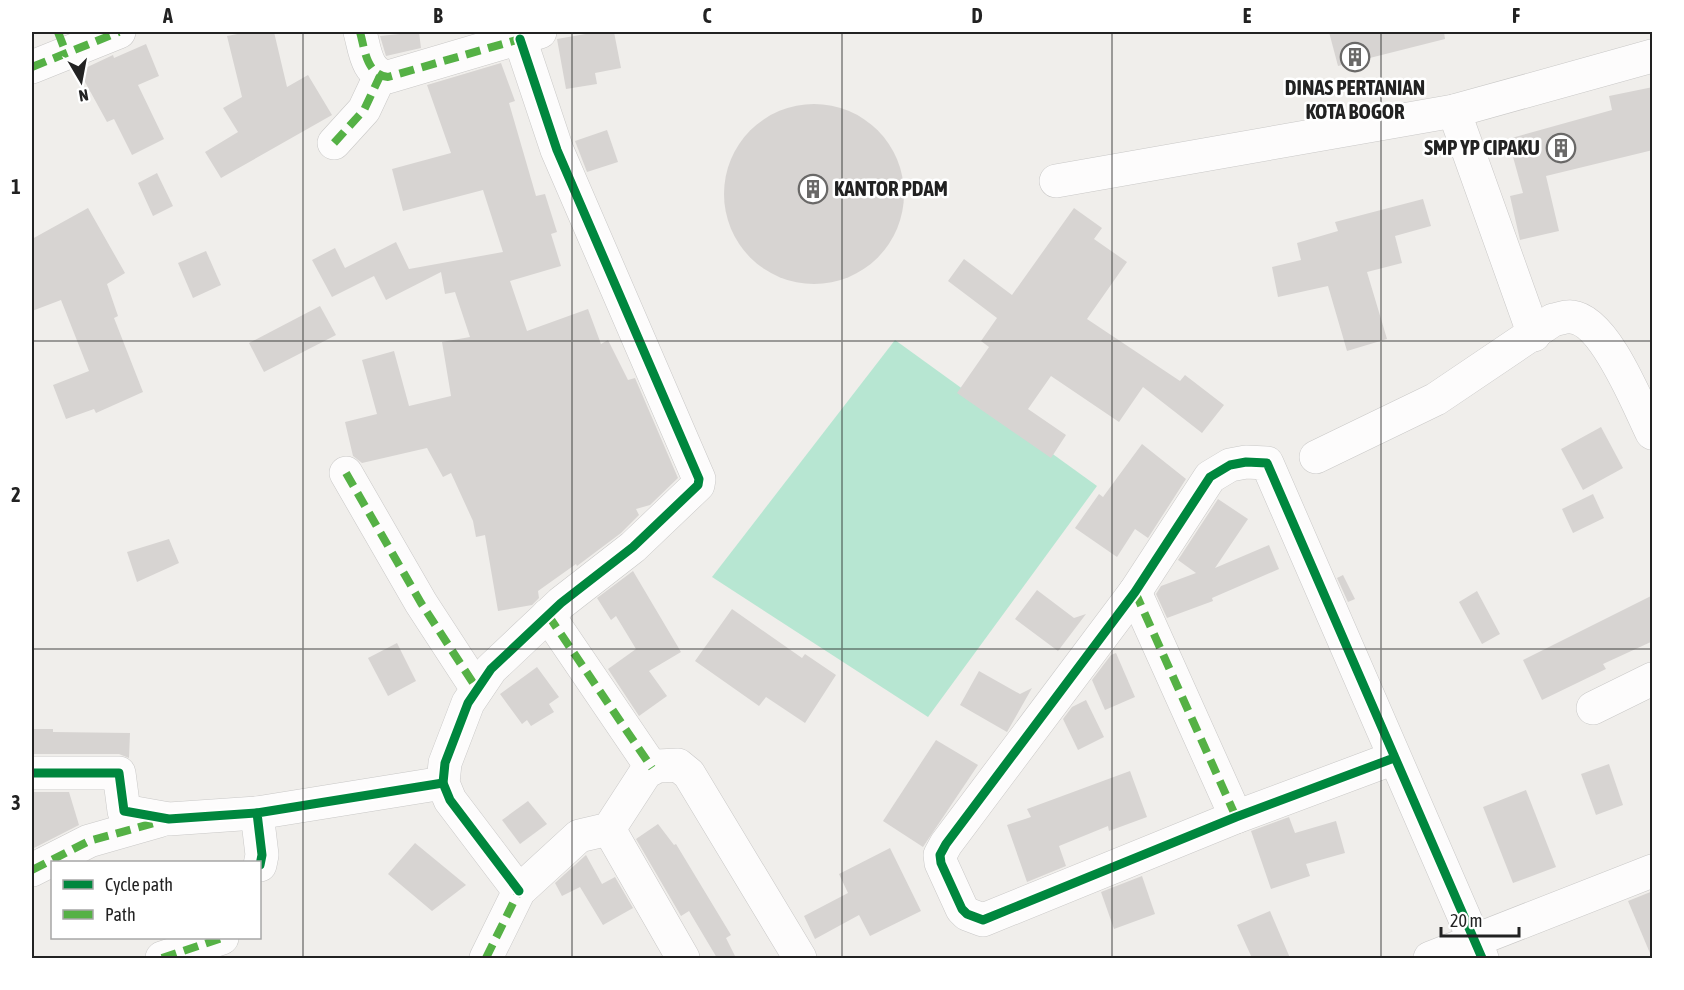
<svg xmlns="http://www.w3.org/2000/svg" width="1684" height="990" font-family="'Asap Condensed',sans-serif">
  <rect width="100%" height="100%" fill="#f0eeeb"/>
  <!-- pitch -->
  <polygon fill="#b7e6d2" points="895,340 1097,486 928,717 712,577"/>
  <!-- building -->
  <g fill="#d7d4d2">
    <polygon points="248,32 274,32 287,87 308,75 332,115 221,178 205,152 238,132 223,108 242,97 227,36"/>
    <polygon points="419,32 421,48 386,56 380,36"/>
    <polygon points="597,32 614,32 621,68 595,73 597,84 566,89 557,39"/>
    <polygon points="1329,32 1444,32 1445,39 1338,66"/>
    <polygon points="146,44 159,76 138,85 164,139 132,155 114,119 107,122 79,71 113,55 114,58"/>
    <polygon points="501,63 515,101 509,103 536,196 545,194 557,232 551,234 561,266 510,281 527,331 588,309 601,344 608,340 628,380 635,378 678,478 650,505 636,509 639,515 621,533 577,566 576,564 538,591 539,598 532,605 498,611 485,535 476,537 473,521 451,473 443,477 427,448 362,463 353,456 345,422 377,414 362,360 394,351 409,406 451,396 442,342 470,337 455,292 445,294 441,272 386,300 374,276 332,297 312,260 335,248 345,268 396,242 409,269 503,252 483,190 403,211 392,169 451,153 427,85"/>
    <polygon points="1653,87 1653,150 1546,176 1559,231 1520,240 1510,196 1523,193 1508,139 1612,110 1609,96"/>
    <circle cx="814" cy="194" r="90"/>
    <polygon points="607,130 618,162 587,172 575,141"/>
    <polygon points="157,173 173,206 153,216 138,183"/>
    <polygon points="1423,199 1431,226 1395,236 1402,263 1367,272 1387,339 1347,351 1328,286 1278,297 1272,267 1301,260 1297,243 1338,231 1335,222"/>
    <polygon points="88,208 125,273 107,284 118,316 114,318 143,392 96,413 94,409 66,419 53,385 89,371 61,300 32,311 32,239"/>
    <polygon points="1074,208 1102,228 1094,239 1127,262 1087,319 1180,381 1185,375 1224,405 1202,433 1143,387 1119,422 1051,376 1028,409 1066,435 1051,458 957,393 989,347 981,341 997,318 948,281 964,259 1012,295"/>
    <polygon points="206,251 221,285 193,298 178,263"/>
    <polygon points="320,306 336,335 264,372 249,343"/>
    <polygon points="1601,427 1623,468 1583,490 1561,449"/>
    <polygon points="1142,444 1186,479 1148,538 1135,529 1117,557 1075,528 1099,494 1103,497"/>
    <polygon points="1593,494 1604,518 1573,533 1562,509"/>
    <polygon points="1218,499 1248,519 1215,568 1269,545 1279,569 1212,598 1213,601 1167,618 1156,594 1161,586 1196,573 1178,560"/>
    <polygon points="169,539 179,563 137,582 127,552"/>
    <polygon points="633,571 681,652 649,671 667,696 639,716 608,669 636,649 616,616 611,620 597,598"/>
    <polygon points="1343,575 1355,599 1348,602 1337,578"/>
    <polygon points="1037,590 1074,618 1086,614 1058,651 1015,619"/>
    <polygon points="1477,591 1500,634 1482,644 1459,602"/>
    <polygon points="1653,595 1653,641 1603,664 1606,669 1542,700 1523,660"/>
    <polygon points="732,609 802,658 805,654 836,675 805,723 766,697 759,706 695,661"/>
    <polygon points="397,643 416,681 388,696 368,658"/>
    <polygon points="1116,653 1135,697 1105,710 1092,680 1111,655"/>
    <polygon points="537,667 559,697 549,704 554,712 531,726 527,720 522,724 500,694"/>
    <polygon points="979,671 1020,694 1032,688 1007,732 960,705"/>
    <polygon points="1086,700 1104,737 1078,750 1063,719 1072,707"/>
    <polygon points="32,729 53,729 53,732 130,733 129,758 119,754 32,754"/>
    <polygon points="936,740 978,765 923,847 883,821"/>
    <polygon points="1609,764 1623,805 1596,815 1581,774"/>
    <polygon points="1130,771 1147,817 1109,831 1108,826 1059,846 1066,866 1027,882 1007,825 1031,817 1027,809"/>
    <polygon points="1526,790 1556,867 1513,883 1483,807"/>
    <polygon points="32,792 69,792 79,825 32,849"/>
    <polygon points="528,801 547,824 520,844 502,820"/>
    <polygon points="1289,817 1295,833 1336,821 1345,853 1306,864 1310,876 1271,889 1251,831"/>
    <polygon points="658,824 674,845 676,844 731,935 726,938 736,958 717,958 689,911 681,916 636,839"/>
    <polygon points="415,843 466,885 432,911 388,874"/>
    <polygon points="890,848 921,911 870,936 859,915 815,939 804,916 848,893 839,874"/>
    <polygon points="586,855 602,884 615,877 633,908 603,925 580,887 562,896 555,883"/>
    <polygon points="1142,876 1155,914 1114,929 1101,892"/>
    <polygon points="1653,891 1653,958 1652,958 1628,901"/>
    <polygon points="1270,911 1290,958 1252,958 1237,925"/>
  </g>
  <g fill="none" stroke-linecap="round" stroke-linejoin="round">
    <!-- minor casing -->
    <g stroke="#c9c8c7" stroke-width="34">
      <g id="minor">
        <path d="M360,32C365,50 366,74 388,77L540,32"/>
        <polyline points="32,67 119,32"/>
        <polyline points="1454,111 1534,335"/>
        <polyline points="334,143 364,110 380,76"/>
        <polyline points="1056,181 1454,111 1652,56"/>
        <path d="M1316,457L1436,399L1553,320C1559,319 1566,316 1572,317C1606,321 1638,405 1652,433"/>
        <polyline points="346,473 421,603 477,689"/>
        <polyline points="1135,592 1236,817"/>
        <polyline points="548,615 652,768"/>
        <polyline points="1593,708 1652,679"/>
        <polyline points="1394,758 1236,817 983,920 967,914 962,909 941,863 940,855 946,844 1135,592 1210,477 1230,465 1246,462 1267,463 1482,958"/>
        <polyline points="32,773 119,773 124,811 169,819 257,813"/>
        <polyline points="609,829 683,958"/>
        <polyline points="260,865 262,855 257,813 443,783"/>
        <polyline points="32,870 89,841 159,821"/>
        <polyline points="519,891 450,800 443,783 445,763 468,703 491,669 561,603 633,547 698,485 699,479 557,150 520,39"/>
        <polyline points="162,958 222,938"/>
        <polyline points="486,958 519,891 579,836 609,829 646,772 658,766 678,765 689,774 800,958"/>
        <polyline points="1430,958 1652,871"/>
      </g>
    </g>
    <!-- minor -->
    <use href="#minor" stroke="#fdfcfc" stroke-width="33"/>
    <!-- quiet -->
    <g stroke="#55b145" stroke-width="8" stroke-dasharray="15 8" stroke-linecap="butt">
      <polyline points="58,32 66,53"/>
      <path d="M360,32C365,50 366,74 388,77L520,39"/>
      <polyline points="32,67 119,32"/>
      <polyline points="334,143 364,110 380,76"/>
      <polyline points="346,473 421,603 477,689"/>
      <polyline points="1135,592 1236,817"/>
      <polyline points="548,615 652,768"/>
      <polyline points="32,870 89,841 158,822"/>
      <polyline points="162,958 222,938"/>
      <polyline points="486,958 519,891 516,887"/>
    </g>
    <!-- cycleway casing -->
    <g stroke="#fff" stroke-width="13">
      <g id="cycleway">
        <polyline points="1394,758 1236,817 983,920 967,914 962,909 941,863 940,855 946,844 1135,592 1210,477 1230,465 1246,462 1267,463 1482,958"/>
        <polyline points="32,773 119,773 124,811 169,819 257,813"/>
        <polyline points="260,865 262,855 257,813 443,783"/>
        <polyline points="519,891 450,800 443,783 445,763 468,703 491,669 561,603 633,547 698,485 699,479 557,150 520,39"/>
      </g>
    </g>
    <!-- cycleway -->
    <use href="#cycleway" stroke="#00873e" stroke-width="9"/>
  </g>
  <!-- grid -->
  <path fill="none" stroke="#222" stroke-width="1.5" stroke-opacity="0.55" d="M303,32V958M572,32V958M842,32V958M1112,32V958M1381,32V958M32,341H1652M32,649H1652"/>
  <!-- icons -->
  <defs>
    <g id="building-ring" transform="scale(1.5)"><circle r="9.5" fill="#fff" stroke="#6a6968" stroke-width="1.5"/><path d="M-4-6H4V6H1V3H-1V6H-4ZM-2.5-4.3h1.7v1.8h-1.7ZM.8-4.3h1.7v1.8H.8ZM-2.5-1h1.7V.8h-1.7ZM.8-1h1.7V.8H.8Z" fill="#6a6968"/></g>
  </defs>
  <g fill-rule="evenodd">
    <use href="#building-ring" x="1355" y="57"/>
    <use href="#building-ring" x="1561" y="148"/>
    <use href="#building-ring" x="813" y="189"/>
  </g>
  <g text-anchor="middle" stroke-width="5" stroke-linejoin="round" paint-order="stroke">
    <!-- poi labels -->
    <g font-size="21" font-weight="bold" fill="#222" stroke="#fff">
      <text x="1355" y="95">DINAS PERTANIAN<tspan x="1355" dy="24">KOTA BOGOR</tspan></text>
      <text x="1540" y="155" text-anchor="end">SMP YP CIPAKU</text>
      <text x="834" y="196" text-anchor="start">KANTOR PDAM</text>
    </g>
  </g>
  <!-- border -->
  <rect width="1684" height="990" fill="none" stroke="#ffffff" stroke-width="66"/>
  <!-- legend -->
  <rect x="51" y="861" width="210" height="78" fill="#ffffff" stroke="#a7a7a7" stroke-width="1.5"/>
  <rect x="63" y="880" width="30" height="9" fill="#00873e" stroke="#a7a7a7" stroke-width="1.5"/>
  <text x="105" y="891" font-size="18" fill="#222222">Cycle path</text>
  <rect x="63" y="910" width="30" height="9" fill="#55b145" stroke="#a7a7a7" stroke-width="1.5"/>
  <text x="105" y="921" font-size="18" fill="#222222">Path</text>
  <!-- north arrow -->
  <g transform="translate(81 81) rotate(170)" stroke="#ffffff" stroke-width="4.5" paint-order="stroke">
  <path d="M0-4.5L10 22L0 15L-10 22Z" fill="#222222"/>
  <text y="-9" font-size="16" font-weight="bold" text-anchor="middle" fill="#222222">N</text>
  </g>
  <!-- scale -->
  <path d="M1441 927v9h78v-9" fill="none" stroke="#222222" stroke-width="3"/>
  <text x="1450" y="927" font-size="18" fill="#222222" stroke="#ffffff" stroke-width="4.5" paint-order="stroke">20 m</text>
  <rect x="33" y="33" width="1618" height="924" fill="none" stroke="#222" stroke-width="2"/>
  <g font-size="20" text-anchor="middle" font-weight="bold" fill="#222">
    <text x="168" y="23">A</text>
    <text x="438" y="23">B</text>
    <text x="707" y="23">C</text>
    <text x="977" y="23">D</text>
    <text x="1247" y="23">E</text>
    <text x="1516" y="23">F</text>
    <text x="16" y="194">1</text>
    <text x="16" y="502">2</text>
    <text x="16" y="810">3</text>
  </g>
</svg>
